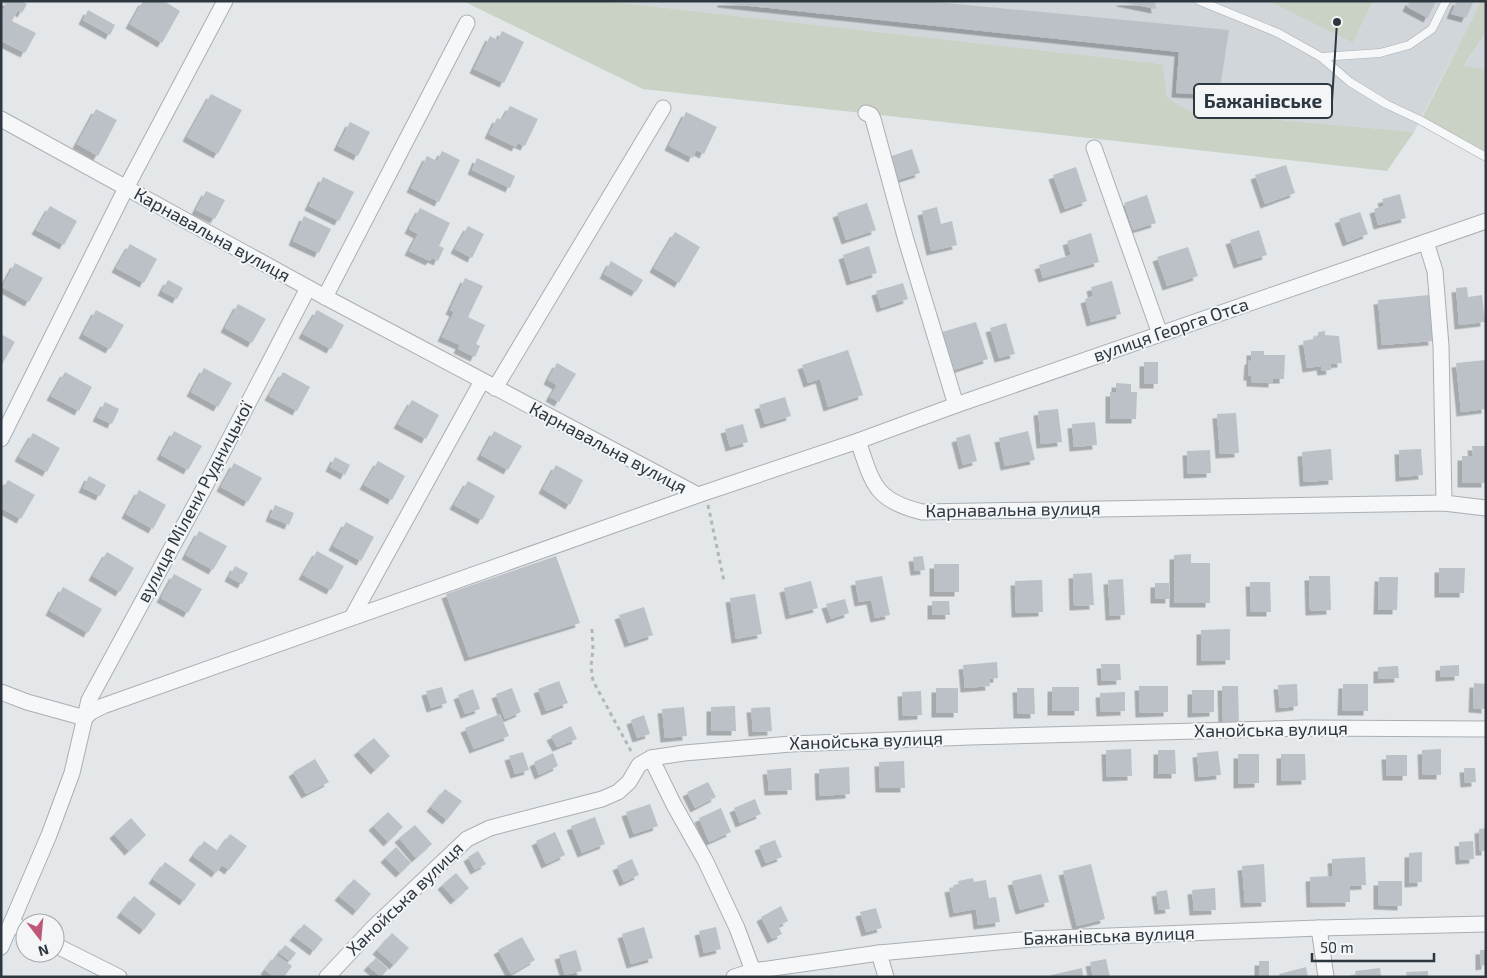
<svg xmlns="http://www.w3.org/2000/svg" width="1487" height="978" font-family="'Exo 2',sans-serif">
  <defs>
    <filter id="shadow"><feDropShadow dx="-4.5" dy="4.5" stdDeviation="0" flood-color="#0004"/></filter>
  </defs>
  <rect width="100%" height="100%" fill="#e3e7ea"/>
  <!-- built -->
  <g fill="#d1d6db">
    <polygon points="605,1 1268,1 1353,43 1373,1 1481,1 1414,132 1191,112 1167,97 1163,64"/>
    <polygon points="1486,32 1486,69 1464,67"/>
  </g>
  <!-- green -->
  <g fill="#cad2c5">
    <polygon points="463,1 605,1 1163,64 1167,97 1191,112 1414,132 1387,171 643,89"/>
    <polygon points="1268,1 1373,1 1353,43"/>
    <polygon points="1481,1 1486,1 1486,32 1464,66 1486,69 1486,157 1421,120"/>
  </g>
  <!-- building -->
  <g fill="#bbc1c6" filter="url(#shadow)">
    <polygon points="1,1 22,1 27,4 22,13 18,10 12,21 36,33 25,53 1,41 1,13 6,5"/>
    <polygon points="143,1 164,1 180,11 162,43 130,24"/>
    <polygon points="722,1 926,1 1229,30 1219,95 1176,93 1179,52 722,3"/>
    <polygon points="1121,1 1155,1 1156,9 1121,2"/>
    <polygon points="1410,1 1436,1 1428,18 1407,7"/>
    <polygon points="1457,1 1474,1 1466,18 1451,14"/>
    <polygon points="88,10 115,25 110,35 83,20"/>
    <polygon points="502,31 524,42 504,83 474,69 490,36 498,40"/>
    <polygon points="211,94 242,110 218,154 187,137"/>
    <polygon points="510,106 538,119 525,146 518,143 516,147 489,134 497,118 502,120"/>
    <polygon points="96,109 117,120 98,156 77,144"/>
    <polygon points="686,112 717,127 704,154 696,150 693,158 669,146"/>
    <polygon points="350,122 370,132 358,156 338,146"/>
    <polygon points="912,149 920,173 894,181 886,158"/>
    <polygon points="442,151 460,160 439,202 411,188 427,156 437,161"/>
    <polygon points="477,158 515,176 510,188 472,170"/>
    <polygon points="1286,165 1295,193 1265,204 1255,175"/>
    <polygon points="1076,167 1087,201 1065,209 1053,175"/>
    <polygon points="323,177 354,192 339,221 309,206"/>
    <polygon points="206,191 225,200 215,219 196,210"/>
    <polygon points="1400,194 1406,218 1378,225 1374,209 1384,206 1382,199"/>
    <polygon points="1147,195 1156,223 1133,230 1124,203"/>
    <polygon points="867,203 876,230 846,240 837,213"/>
    <polygon points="50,206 77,221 64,245 36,230"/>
    <polygon points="937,207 941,224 952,221 957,245 931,251 922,211"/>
    <polygon points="420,208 450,223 439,246 444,248 438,261 432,258 430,261 409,251 418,234 409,229"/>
    <polygon points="1360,212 1368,234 1347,242 1339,219"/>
    <polygon points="304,216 331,229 319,253 293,241"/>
    <polygon points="468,226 484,234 472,258 455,249"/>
    <polygon points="1259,230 1267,255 1238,264 1230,240"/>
    <polygon points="675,232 700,247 679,283 654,268"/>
    <polygon points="1091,233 1099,262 1043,278 1039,265 1071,255 1067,241"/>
    <polygon points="130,244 157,259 144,283 116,268"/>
    <polygon points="869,246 877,273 851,281 843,255"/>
    <polygon points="1188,247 1198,276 1167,286 1157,257"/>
    <polygon points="611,261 643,280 636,292 604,274"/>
    <polygon points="15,263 43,278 29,302 2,287"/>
    <polygon points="465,278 483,286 468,317 485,325 476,344 480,346 475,357 458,349 460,345 442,337 454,312 450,310"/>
    <polygon points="168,280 183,288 177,299 162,291"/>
    <polygon points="1112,281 1121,314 1091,322 1085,299 1093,296 1091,287"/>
    <polygon points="903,283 908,299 881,308 876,291"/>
    <polygon points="1467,287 1468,297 1482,295 1485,322 1459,325 1456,288"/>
    <polygon points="1429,295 1433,341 1382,345 1378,300"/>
    <polygon points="238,304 266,319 252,343 225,328"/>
    <polygon points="96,310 124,325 110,349 83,334"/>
    <polygon points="317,310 344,325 331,349 303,334"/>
    <polygon points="976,322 988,359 954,370 942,332"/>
    <polygon points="1006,323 1015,354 999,358 990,328"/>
    <polygon points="1325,331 1325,335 1339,336 1342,363 1330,364 1331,370 1322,371 1321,366 1307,368 1303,341 1314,339 1314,337 1318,336 1318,332"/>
    <polygon points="1,334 15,342 1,366"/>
    <polygon points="848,350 863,395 828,407 820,379 808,383 802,365"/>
    <polygon points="1251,351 1264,351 1264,355 1285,355 1284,379 1273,379 1273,383 1251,382 1251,376 1248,376 1249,360 1251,360"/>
    <polygon points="1486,360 1486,409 1461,412 1456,363"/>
    <rect x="1144" y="362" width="14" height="22"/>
    <polygon points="557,363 576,374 559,402 550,397 557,385 548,380"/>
    <polygon points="204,368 232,383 218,407 191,392"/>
    <polygon points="65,372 92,387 79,411 51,396"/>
    <polygon points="283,372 310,387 297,411 269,396"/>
    <polygon points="1116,383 1131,384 1131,392 1137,392 1136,419 1110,419 1110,392 1116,392"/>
    <polygon points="785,397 791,416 765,424 759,405"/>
    <polygon points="412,400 439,415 426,439 398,424"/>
    <polygon points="105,402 119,409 112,424 97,417"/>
    <polygon points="1058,409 1062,442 1041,444 1038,411"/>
    <polygon points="1236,413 1239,453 1220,454 1217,414"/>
    <polygon points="1095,422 1097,445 1074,447 1072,424"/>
    <polygon points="743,424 748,442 730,447 725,429"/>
    <polygon points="174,431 202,446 188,470 161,455"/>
    <polygon points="494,431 522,446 508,470 481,455"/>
    <polygon points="1028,431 1035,460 1005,466 999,438"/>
    <polygon points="33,433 60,448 47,472 19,457"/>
    <polygon points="970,434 977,461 963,465 956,438"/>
    <polygon points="1472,446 1486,446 1486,483 1462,483 1462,456 1473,456"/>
    <polygon points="1331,449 1333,480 1304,482 1302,452"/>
    <polygon points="1421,449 1423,475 1400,477 1399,450"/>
    <polygon points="1210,450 1211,473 1188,474 1187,451"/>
    <polygon points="335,457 350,465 345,475 330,467"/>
    <polygon points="378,461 405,476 392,500 364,485"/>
    <polygon points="234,463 262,478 248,502 221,487"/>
    <polygon points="556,465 583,480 570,505 543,489"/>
    <polygon points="89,476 106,485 100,496 83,488"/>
    <polygon points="8,480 35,495 21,519 1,508 1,491"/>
    <polygon points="468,481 495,496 482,520 454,505"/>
    <polygon points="139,490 166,505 153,529 126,514"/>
    <polygon points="275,505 294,513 289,525 270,517"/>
    <polygon points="346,522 374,537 361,561 333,546"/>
    <polygon points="199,531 227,546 213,570 186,555"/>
    <polygon points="317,551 344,566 331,590 303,575"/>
    <polygon points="107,552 134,568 120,592 93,576"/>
    <polygon points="1191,554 1191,563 1210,563 1210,603 1174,603 1174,555"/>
    <polygon points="556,556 580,623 469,657 446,594"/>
    <polygon points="923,556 925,570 915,571 913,557"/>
    <rect x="934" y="564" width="25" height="28"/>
    <polygon points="235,566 248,573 242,584 229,577"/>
    <polygon points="1439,568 1465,568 1464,593 1439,593"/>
    <polygon points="1092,573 1094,605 1074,606 1073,574"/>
    <polygon points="174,574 202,589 188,613 161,598"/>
    <polygon points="882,576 890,615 875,618 871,600 859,602 855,581"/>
    <polygon points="1309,576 1330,576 1331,610 1310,611"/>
    <polygon points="1379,577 1398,577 1397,610 1378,610"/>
    <polygon points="1123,579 1125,615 1110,616 1108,580"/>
    <polygon points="1042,580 1043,612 1016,613 1015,581"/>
    <polygon points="811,581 818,608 790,615 784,588"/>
    <polygon points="1250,582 1270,582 1271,612 1251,612"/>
    <polygon points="1155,583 1169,583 1170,599 1155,599"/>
    <polygon points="63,587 102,609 88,633 50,611"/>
    <polygon points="755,594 762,634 736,639 730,598"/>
    <polygon points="845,599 849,613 831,619 826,604"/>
    <polygon points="932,601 949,601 950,615 932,615"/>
    <polygon points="644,607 653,635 629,643 619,615"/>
    <polygon points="1230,629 1230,660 1201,661 1201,630"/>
    <polygon points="997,662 998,678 989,679 990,686 965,688 963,665"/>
    <polygon points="1101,664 1120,664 1121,680 1102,681"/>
    <polygon points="1459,665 1459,676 1440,677 1440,666"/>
    <polygon points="1398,666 1399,678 1378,679 1378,667"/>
    <polygon points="559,681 568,703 546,711 538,689"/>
    <polygon points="1474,683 1486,684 1486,709 1473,708"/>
    <polygon points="1297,684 1298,706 1280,708 1278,685"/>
    <polygon points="1343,684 1368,684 1368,711 1342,711"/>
    <polygon points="1139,686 1168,686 1168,712 1140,713"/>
    <polygon points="1222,686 1238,686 1239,723 1223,723"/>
    <polygon points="442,687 447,703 431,708 426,691"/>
    <rect x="1052" y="687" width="27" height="24"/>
    <polygon points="512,688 521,712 505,719 496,694"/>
    <rect x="936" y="688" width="22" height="25"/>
    <polygon points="1017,688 1034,688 1035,714 1018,714"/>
    <polygon points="473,689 480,709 465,714 458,695"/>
    <polygon points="1192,690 1214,690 1214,712 1192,713"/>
    <polygon points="921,691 922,715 903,716 902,692"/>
    <polygon points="1125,692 1125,711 1101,712 1100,693"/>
    <polygon points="735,706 736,731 711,731 711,707"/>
    <polygon points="684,707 687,736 665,738 662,709"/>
    <polygon points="770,707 772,731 753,732 751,708"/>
    <polygon points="500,714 509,736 474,749 465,728"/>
    <polygon points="644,715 650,734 637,738 631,720"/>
    <polygon points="571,726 577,739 557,747 551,736"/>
    <polygon points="374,738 390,756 375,770 358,751"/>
    <polygon points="1131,749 1132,776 1107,777 1106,750"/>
    <polygon points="1441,749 1441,775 1423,775 1422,750"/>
    <polygon points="1158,750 1175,750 1176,774 1158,774"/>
    <polygon points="1218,751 1221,775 1199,777 1197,753"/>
    <polygon points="523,752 529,770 515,774 509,756"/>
    <polygon points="553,753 558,766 539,775 534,762"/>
    <polygon points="1238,754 1259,754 1259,783 1238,784"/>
    <polygon points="1281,754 1305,754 1306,780 1281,781"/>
    <polygon points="1386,755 1407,755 1407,776 1387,776"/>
    <polygon points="315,759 329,782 306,794 293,772"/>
    <polygon points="904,761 905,788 880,788 879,762"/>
    <polygon points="849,767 850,794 820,796 819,769"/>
    <polygon points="791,768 792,790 769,791 767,770"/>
    <polygon points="1464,768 1475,768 1476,782 1465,783"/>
    <polygon points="708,782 716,797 695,808 687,792"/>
    <polygon points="445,789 462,801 447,820 431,807"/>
    <polygon points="755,799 761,814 740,823 734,808"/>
    <polygon points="650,804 658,826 634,834 626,812"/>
    <polygon points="721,808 731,832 709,842 699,818"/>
    <polygon points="388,812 403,827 388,842 373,826"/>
    <polygon points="595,817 605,844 582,853 571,826"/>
    <polygon points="131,818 146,835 129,851 114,834"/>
    <polygon points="415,825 432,844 416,858 399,838"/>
    <polygon points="1486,828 1486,851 1480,851 1479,829"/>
    <polygon points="555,832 565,855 546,864 536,841"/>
    <polygon points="230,834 247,846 229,870 222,865 216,873 193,856 204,841 218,851"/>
    <polygon points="775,840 782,857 766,863 759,846"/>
    <polygon points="1473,841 1474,859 1460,860 1459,842"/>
    <polygon points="396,847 411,863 400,873 385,858"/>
    <polygon points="478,851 486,864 475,870 468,857"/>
    <polygon points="1422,852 1422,882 1409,883 1409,853"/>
    <polygon points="1365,857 1366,885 1350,886 1350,902 1311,903 1310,877 1333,876 1332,859"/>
    <polygon points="632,859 639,875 624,882 617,866"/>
    <polygon points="165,862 196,884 184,901 153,879"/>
    <polygon points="1091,864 1105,919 1077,926 1063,871"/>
    <polygon points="1264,864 1266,902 1245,903 1242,866"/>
    <polygon points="456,873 469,888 455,900 442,885"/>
    <polygon points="1041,874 1049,902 1020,910 1012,881"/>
    <polygon points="973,878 974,882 986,880 989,898 996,897 1000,922 978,925 976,909 954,913 949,888 959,886 958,881"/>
    <polygon points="354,879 371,894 357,911 339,896"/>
    <polygon points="1378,881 1402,881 1402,906 1378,905"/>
    <polygon points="1215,888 1216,910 1194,911 1192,890"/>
    <polygon points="1167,890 1170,909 1159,910 1156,892"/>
    <polygon points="134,896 156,914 144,930 121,913"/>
    <polygon points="781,906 788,921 778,926 782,934 772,939 761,917"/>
    <polygon points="876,908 882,928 866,932 860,912"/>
    <polygon points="304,924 323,939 314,951 294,936"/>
    <polygon points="644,927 653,958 631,964 622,934"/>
    <polygon points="716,927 721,949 704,953 699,931"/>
    <polygon points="392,933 409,948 394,965 377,950"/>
    <polygon points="522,937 535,960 511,974 498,950"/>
    <polygon points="285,945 296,953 290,961 279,953"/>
    <polygon points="576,950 582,971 565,975 559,955"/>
    <polygon points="1480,950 1486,950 1486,965 1480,966"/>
    <polygon points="276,955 292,966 284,977 274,977 265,970"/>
    <polygon points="376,958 388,969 381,977 368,966"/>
    <polygon points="1106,959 1110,977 1093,977 1090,962"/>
    <rect x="1259" y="961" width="10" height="16"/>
    <polygon points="1306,967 1308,977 1280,977 1279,974"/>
    <polygon points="1082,968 1083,977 1051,977 1051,975"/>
    <polygon points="1380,968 1381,977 1356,977 1355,971"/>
    <polygon points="1428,971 1428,977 1407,977 1406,972"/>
  </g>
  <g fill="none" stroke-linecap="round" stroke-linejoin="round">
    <!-- lane casing -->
    <g stroke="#a9afb4" stroke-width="9">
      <g id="lane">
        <polyline points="1200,1 1278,33 1321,57 1350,82 1386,104 1420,120 1486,157"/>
        <polyline points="1321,57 1380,53 1409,45 1432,29 1446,1"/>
      </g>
    </g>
    <!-- street casing -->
    <g stroke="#a9afb4" stroke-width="17">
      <g id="street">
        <polyline points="866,113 871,115 873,119 906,240 956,405"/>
        <path d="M1,119L325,297L698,495L858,441C873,484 874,500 922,512L1444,503L1486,508"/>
        <polyline points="1094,148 1160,334"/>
        <polyline points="1426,242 1435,271 1441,346 1444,503"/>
        <polyline points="325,297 467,23"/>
        <polyline points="495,388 663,108"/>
        <polyline points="1,439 126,188 225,1"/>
        <polyline points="858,441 956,405 1486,221"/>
        <polyline points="352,617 482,381"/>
        <polyline points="1,692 27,702 85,718"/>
        <polyline points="85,718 91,712 103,706 698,495"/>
        <polyline points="651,758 674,805 705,860 737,928 753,971"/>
        <polyline points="11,923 25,930"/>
        <polyline points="1319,928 1326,977"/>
        <polyline points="55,945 119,977"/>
        <polyline points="1,947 49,835 72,773 89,700 202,492 308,288"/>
        <polyline points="879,953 886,977"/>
        <polyline points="327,977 373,928 467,839 490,828 602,799 618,792 629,782 639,765 651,758 684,753 791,744 970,737 1305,728 1486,729"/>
        <polyline points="734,977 753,971 879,953 1032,939 1319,928 1486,924"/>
      </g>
    </g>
    <!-- path -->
    <g stroke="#b1b6b9" stroke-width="3" stroke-dasharray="4 4" stroke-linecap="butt">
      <polyline points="708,505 724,581"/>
      <polyline points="592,629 593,649 591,666 593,681 632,753"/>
    </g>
    <!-- lane -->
    <use href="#lane" stroke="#f5f7f8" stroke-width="8"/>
    <!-- street -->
    <use href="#street" stroke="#f5f7f8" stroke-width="15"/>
  </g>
  <g text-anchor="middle" stroke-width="4" stroke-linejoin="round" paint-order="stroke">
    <!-- street labels -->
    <g font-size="18" fill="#2d3740" stroke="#f3f5f7">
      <text transform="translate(212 235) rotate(29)" y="6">Карнавальна вулиця</text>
      <text transform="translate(1171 330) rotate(-19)" y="6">вулиця Георга Отса</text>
      <text transform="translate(608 448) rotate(28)" y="6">Карнавальна вулиця</text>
      <text transform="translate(195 502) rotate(-62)" y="6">вулиця Мілени Рудницької</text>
      <text transform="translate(1013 510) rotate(-1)" y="6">Карнавальна вулиця</text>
      <text transform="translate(1271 730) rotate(-1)" y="6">Ханойська вулиця</text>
      <text transform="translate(866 741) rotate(-2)" y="6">Ханойська вулиця</text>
      <text transform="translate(405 899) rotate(-44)" y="6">Ханойська вулиця</text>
      <text transform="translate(1109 936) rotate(-2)" y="6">Бажанівська вулиця</text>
    </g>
  </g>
  <!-- callouts -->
  <path fill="none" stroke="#2d3740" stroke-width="2" d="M1337 22L1332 101"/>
  <circle fill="#2d3740" stroke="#f3f5f7" stroke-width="2" cx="1337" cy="22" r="5"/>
  <rect fill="#f3f5f7" stroke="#2d3740" stroke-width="2" x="1194" y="84" width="138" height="34" rx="5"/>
  <g font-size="19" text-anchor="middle" font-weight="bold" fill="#2d3740">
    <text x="1263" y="108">Бажанівське</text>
  </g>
  <!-- border -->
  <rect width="1487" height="978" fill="none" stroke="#2d3740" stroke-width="5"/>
  <!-- north arrow -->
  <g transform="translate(40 938) rotate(164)"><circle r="24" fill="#f3f5f7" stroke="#a4a9ae"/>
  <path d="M0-4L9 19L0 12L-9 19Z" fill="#bf5776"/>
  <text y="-8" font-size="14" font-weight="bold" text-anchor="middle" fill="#2d3740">N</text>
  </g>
  <!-- scale -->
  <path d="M1312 953v8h122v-8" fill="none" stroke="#2d3740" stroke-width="2.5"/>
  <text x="1320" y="953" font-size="15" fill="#2d3740" stroke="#f3f5f7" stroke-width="4" paint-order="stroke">50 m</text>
</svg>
